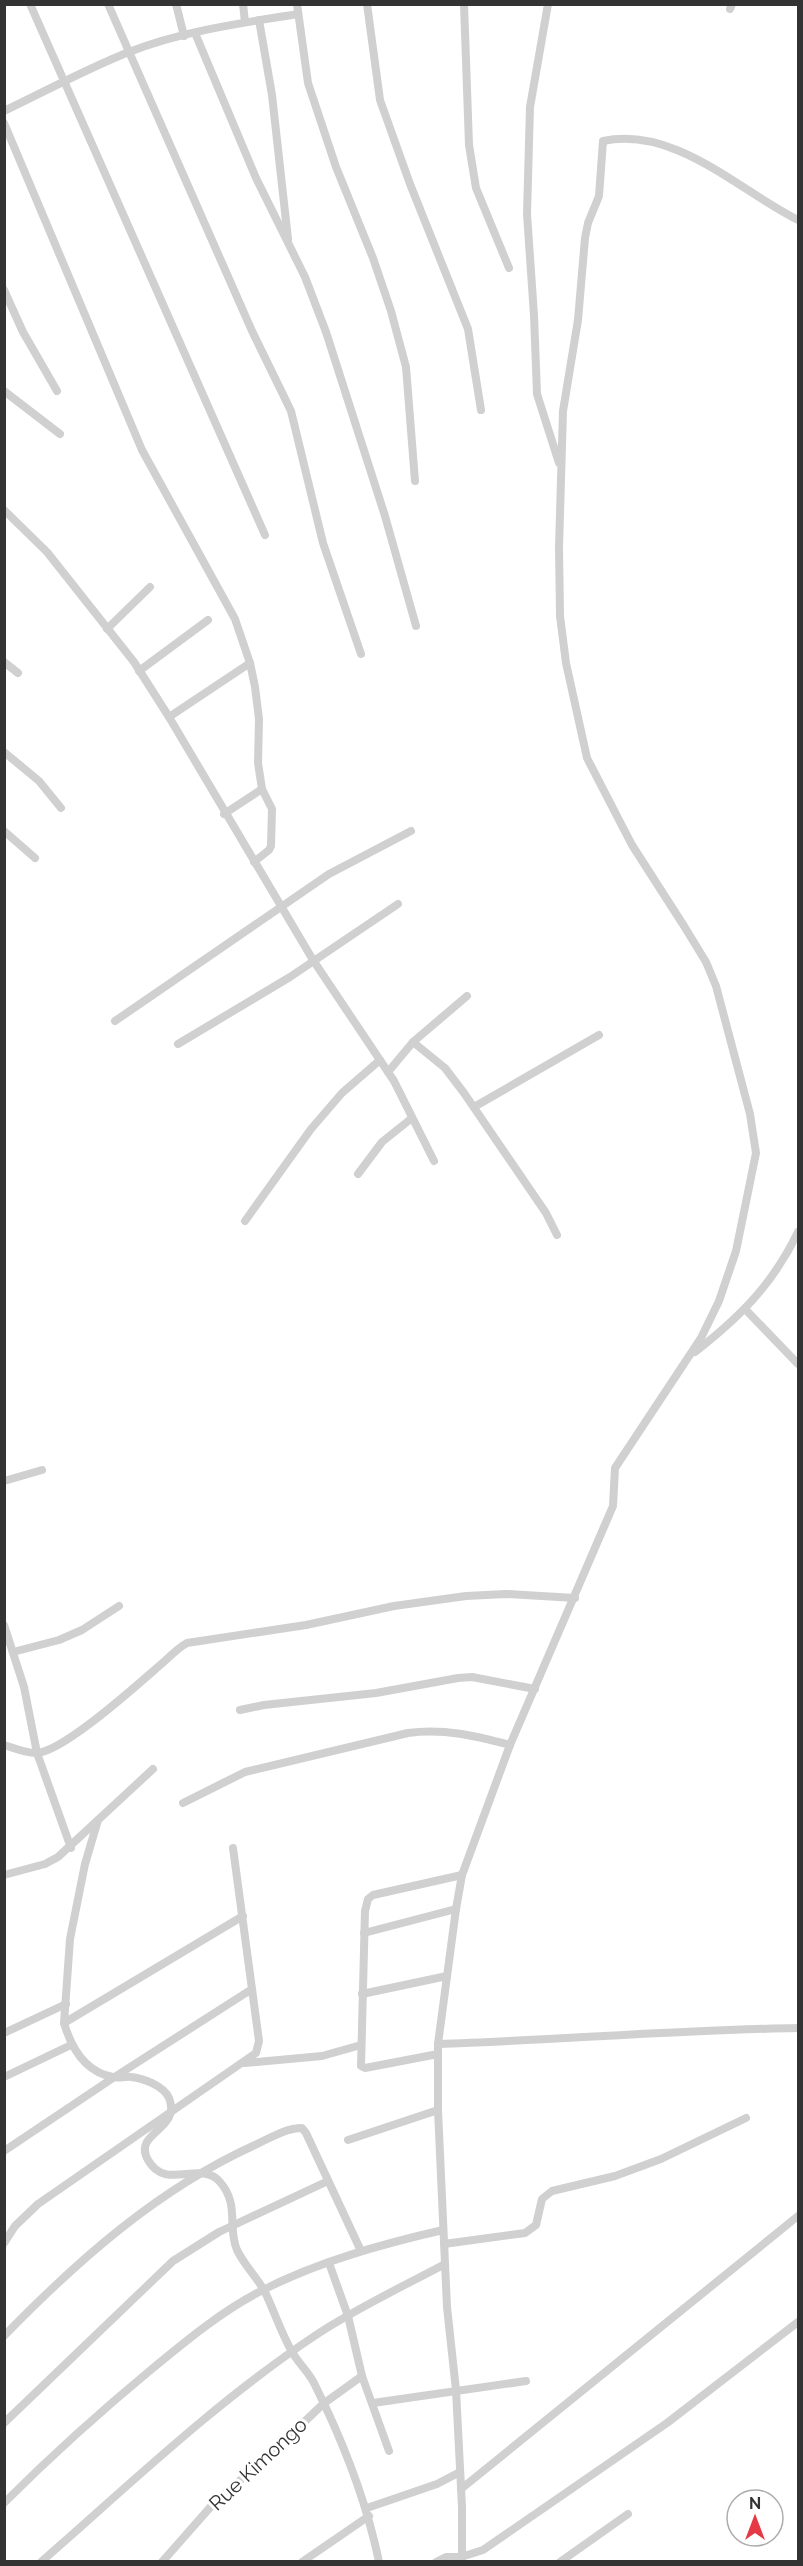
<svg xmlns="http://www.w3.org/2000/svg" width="803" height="2566" font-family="Raleway,sans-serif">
  <rect width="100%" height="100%" fill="#fff"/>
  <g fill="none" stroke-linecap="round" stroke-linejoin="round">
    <!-- minor -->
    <g stroke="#d0d0d0" stroke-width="8">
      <polyline points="30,4 265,535"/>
      <polyline points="108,4 252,331 291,411 323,543 361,654"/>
      <polyline points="176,4 184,36"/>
      <polyline points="243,4 245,22"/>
      <polyline points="297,4 308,83 336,167 373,258 391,311 406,367 415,481"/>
      <polyline points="367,4 380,100 410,184 468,329 481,410"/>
      <polyline points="464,4 469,145 476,188 509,268"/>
      <polyline points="548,4 530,107 527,214 534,315 537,394 559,463"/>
      <polyline points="730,9 732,4"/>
      <polyline points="259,20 272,95 288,239"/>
      <polyline points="195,33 256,178 305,277 326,332 385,516 416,626"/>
      <path d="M4,111C46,91 86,69 129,52C182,31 242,23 298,14"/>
      <polyline points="4,123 142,450 235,619 250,663 255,687 259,719 258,763 262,789 272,809 271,846 269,850 254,862"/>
      <polyline points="4,290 23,332 57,391"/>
      <polyline points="4,391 60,434"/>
      <polyline points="4,510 47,552 134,662 169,717 313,960 394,1081 434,1161"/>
      <polyline points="107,629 150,587"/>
      <polyline points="4,662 18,673"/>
      <polyline points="139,671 208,620"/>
      <polyline points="169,717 250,663"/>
      <polyline points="4,752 39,781 61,808"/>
      <polyline points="224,814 262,789"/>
      <polyline points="4,831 35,858"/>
      <polyline points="115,1021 329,874 411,831"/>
      <polyline points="413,1042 445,1068 464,1093 546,1213 557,1235"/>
      <polyline points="178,1044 290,977 398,904"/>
      <polyline points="388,1072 413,1042 467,996"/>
      <polyline points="474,1107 599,1035"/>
      <polyline points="358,1174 382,1142 412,1118"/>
      <polyline points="245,1221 311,1129 342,1093 380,1060"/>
      <polyline points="746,1310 798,1364"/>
      <path d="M695,1352C740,1317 773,1284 798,1232"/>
      <polyline points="4,1481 42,1470"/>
      <polyline points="4,1625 24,1687 37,1753 71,1848"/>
      <polyline points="13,1652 59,1640 82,1630 119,1606"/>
      <polyline points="240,1710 264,1705 376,1693 458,1678 472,1677 535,1689"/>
      <path d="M4,1745C14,1748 25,1753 36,1753C62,1753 137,1685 159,1666C169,1658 176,1649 187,1643L306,1625L394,1606L466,1596L506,1594L575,1598"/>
      <path d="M183,1803L245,1772L408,1733C444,1728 476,1736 510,1745"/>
      <polyline points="4,1875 45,1864 58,1857 153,1769"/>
      <path d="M243,1916L64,2023C71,2047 85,2072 113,2077C119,2079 125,2076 131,2077C143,2078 164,2086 169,2098C182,2130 132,2132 148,2160C166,2192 200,2159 220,2182C240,2205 227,2227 237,2250C244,2265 257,2277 265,2292C274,2311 281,2332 291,2350C297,2362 308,2371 314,2383C343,2441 366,2499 379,2562"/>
      <polyline points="364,1933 456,1909"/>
      <polyline points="362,1994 447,1976"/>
      <polyline points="64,2023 70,1939 85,1864 98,1820"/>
      <polyline points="4,2033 66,2004"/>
      <path d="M438,2044C559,2040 678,2030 798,2028"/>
      <polyline points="438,2054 365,2068 361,2066 365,1911 368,1899 373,1895 462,1875"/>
      <polyline points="245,2063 322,2056 361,2045"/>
      <polyline points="4,2077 71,2045"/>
      <polyline points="348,2140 438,2110"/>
      <polyline points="4,2151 113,2078 252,1989"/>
      <polyline points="4,2243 15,2226 38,2204 256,2053 259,2041 233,1848"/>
      <polyline points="444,2244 525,2233 536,2225 542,2199 552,2191 615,2176 661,2159 746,2118"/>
      <polyline points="329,2263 348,2316 362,2376 389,2451"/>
      <path d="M4,2336C78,2260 158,2189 255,2145C270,2138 286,2128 302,2128L306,2133L361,2251"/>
      <polyline points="373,2403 526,2381"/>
      <polyline points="4,2423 173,2261 219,2232 328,2181"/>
      <polyline points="461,2489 798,2216"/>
      <path d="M4,2503C52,2455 101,2411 153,2368C187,2340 222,2311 261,2291C317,2262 382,2244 443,2230"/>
      <polyline points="367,2508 437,2484 460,2472"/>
      <path d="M41,2562C130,2484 218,2400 316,2335C357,2308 402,2287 445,2264"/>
      <polyline points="162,2562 214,2503 274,2451 323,2404 362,2376"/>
      <polyline points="302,2562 369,2516"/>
      <polyline points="436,2562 446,2557 461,2557 483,2550 667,2423 798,2322"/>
      <path d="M462,2562V2507L456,2390L447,2307L438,2110V2044L456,1909L462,1875L510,1745L613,1506L615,1468L701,1338L719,1301L736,1251L756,1153L750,1114L716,986L706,962L684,926L632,845L587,758L566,663L560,616L559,547L563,411L578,320L585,238L588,223L599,196L603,141C675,126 738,190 798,220"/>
      <polyline points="560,2562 628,2514"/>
    </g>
  </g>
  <g text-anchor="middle" stroke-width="6" stroke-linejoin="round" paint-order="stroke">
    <!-- street labels -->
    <g font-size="20" fill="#333" stroke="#fff">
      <text transform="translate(258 2464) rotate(-43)" y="7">Rue Kimongo</text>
    </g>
  </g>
  <!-- border -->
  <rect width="803" height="2566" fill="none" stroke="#333333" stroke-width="12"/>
  <!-- north arrow -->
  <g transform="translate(755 2518)"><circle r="28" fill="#ffffff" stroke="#adadad" stroke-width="1.5"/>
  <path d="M0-4.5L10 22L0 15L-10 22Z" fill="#e63946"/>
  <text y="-9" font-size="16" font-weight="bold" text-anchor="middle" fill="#333333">N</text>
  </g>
</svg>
